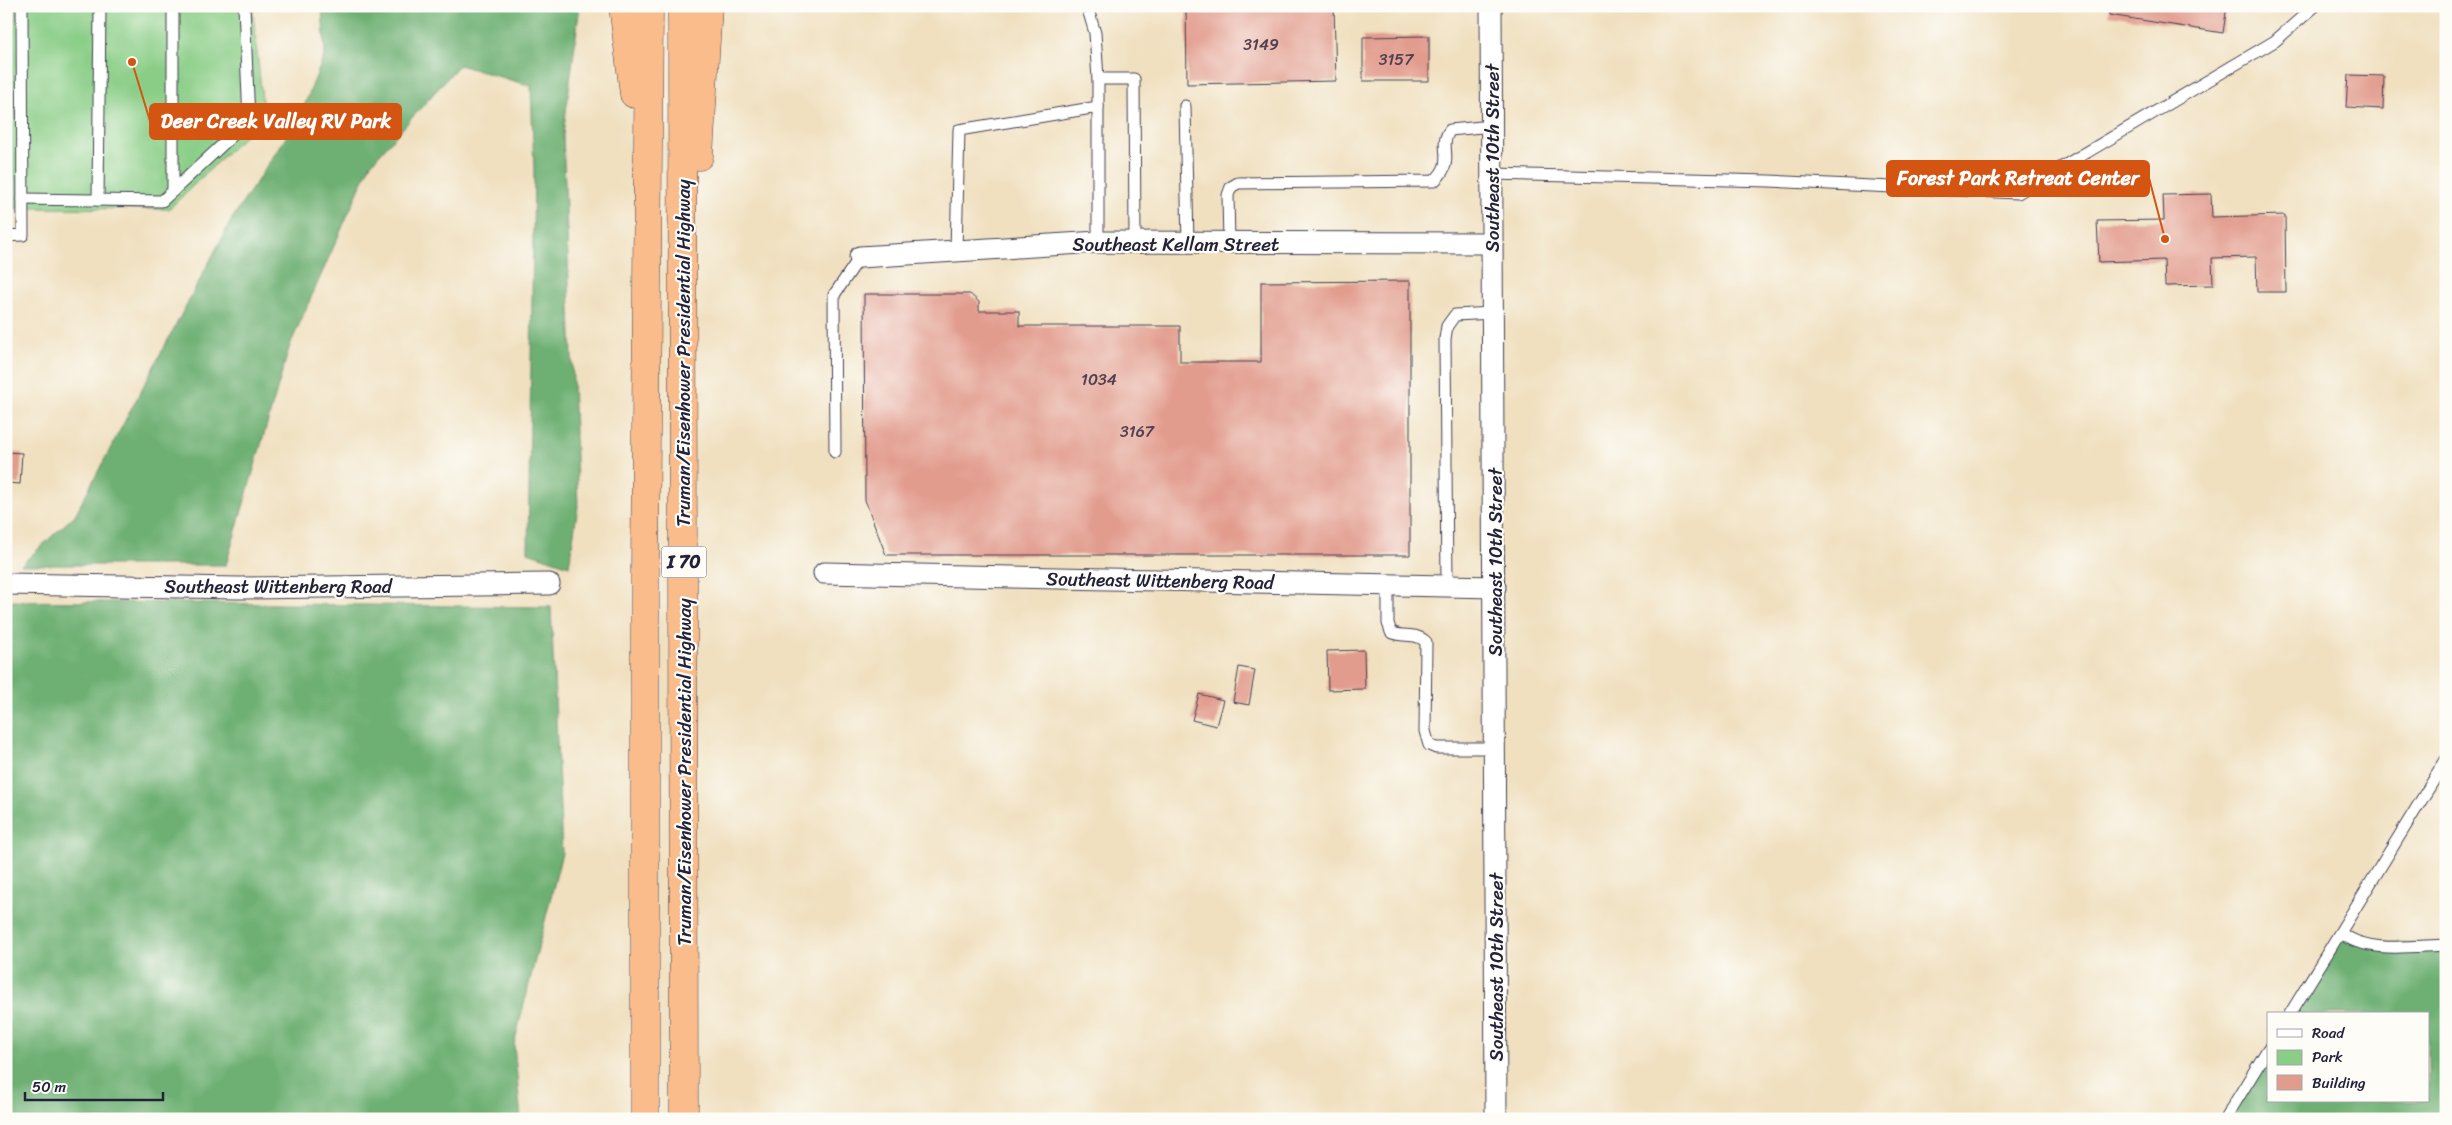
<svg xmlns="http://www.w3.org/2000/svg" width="2452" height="1125" font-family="Sriracha,sans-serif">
  <rect width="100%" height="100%" fill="#fdfcf7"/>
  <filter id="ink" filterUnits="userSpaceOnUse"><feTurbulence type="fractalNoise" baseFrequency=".02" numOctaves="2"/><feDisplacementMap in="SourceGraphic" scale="10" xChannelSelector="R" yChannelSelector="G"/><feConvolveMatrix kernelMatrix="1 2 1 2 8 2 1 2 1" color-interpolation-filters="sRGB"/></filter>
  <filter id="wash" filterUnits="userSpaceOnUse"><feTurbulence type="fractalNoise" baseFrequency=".0096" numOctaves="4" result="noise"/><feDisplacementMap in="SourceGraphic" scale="20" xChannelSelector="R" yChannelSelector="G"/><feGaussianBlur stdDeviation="1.12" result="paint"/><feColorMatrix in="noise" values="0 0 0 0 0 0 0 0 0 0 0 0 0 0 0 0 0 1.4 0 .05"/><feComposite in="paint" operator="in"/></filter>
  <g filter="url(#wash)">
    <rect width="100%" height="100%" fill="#f0e0c0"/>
    <!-- green -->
    <polygon fill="#89cd86" stroke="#567860" points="6,6 252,6 264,117 169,209 6,208"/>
    <!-- forest -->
    <g fill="#6eb073" stroke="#486957">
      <polygon points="322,6 580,6 563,135 578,506 569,566 528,552 534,171 531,86 459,65 370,165 290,345 226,565 21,565 75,515 232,219 300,116 325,54"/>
      <polygon points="6,601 551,607 562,853 514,1044 521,1119 6,1119"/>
      <polygon points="2340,933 2348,939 2446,945 2446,1119 2226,1119 2268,1049 2268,1101 2428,1101 2428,1014 2290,1014"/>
    </g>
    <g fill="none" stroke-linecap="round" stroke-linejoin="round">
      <!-- stream -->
      <polyline stroke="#5bc1d9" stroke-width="5.5" points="556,6 577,8"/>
    </g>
    <g id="blocks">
      <!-- building -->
      <g fill="#e29c8e">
        <polygon points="1186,6 1334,6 1336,81 1187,84"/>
        <polygon points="2109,6 2227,6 2223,33 2109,15"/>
        <polygon points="1429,36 1429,81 1363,81 1363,37"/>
        <polygon points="2348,75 2384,76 2383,109 2346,107"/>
        <polygon points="2211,194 2212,217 2285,215 2286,292 2257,292 2256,257 2212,258 2213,285 2165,286 2164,260 2099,262 2097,221 2164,220 2163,195"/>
        <polygon points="1410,281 1410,555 886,555 865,500 864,294 970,294 979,302 979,311 1019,311 1019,326 1180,326 1180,362 1261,362 1261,282"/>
        <polygon points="6,452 22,453 20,484 6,483"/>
        <polygon points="1364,650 1365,689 1328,690 1327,651"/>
        <polygon points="1239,667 1255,670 1249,705 1233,702"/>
        <polygon points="1199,694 1223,700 1216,726 1192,720"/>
      </g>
    </g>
  </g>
  <g filter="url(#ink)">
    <use href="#blocks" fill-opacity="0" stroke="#413e4f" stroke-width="1"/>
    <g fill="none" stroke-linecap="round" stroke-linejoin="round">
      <!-- lane casing -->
      <g stroke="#413e4f" stroke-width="13">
        <g id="lane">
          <polyline points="1087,6 1095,33 1098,79 1098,242"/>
          <polyline points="1098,79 1134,79 1135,243"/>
          <polyline points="1185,106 1188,244"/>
          <polyline points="1492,174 1769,181 2018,193 2275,41 2315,6"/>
          <polyline points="173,191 173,6"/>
          <polyline points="23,199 162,201 249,120 244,6"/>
          <polyline points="98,200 100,6"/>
          <polyline points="6,236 23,235 22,6"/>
          <path d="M1229,244L1228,195L1231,187L1238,183L1434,181C1457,161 1437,147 1450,130L1492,126"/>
          <polyline points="956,251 959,130 1098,107"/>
          <polyline points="835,452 834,295 860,257"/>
          <path d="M1388,584V623L1391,632C1402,638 1417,632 1426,642L1425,731L1429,745L1436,748H1495"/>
          <polyline points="1447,586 1445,339 1447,326 1455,315 1493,313"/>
          <path d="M2340,933C2369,954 2411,946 2446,945"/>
          <polyline points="2290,1014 2446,760"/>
          <polyline points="2225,1119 2268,1049"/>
        </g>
      </g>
      <!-- street casing -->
      <g stroke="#413e4f" stroke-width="23">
        <g id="street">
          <polyline points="1491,6 1496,1119"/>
          <polyline points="860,257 1098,242 1492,243"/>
          <polyline points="824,573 1495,587"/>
          <polyline points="6,584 239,588 549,584"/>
        </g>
      </g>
      <!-- highway casing -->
      <g stroke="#413e4f" stroke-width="29">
        <g id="highway">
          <polyline points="623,6 634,94"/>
          <polyline points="682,6 684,1119"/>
          <polyline points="699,156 708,6"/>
          <polyline points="645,1119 645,573 649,6"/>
        </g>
      </g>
      <!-- lane -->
      <use href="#lane" stroke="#fff" stroke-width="11"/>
      <!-- street -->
      <use href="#street" stroke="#fff" stroke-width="21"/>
      <!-- highway -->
      <use href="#highway" stroke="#fabc8b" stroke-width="28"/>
    </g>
  </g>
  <g text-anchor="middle" stroke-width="4.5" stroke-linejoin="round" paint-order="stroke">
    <!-- number labels -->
    <g font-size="16" fill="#524050">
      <text x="1261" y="50">3149</text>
      <text x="1396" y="65">3157</text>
      <text x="1099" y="385">1034</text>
      <text x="1137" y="437">3167</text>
    </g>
    <!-- shield labels -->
    <rect fill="#fdfcf7" stroke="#646373" stroke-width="1" x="661.5" y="546.5" width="45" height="31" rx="4"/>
    <g font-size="18" font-weight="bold" fill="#22223b">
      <text x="684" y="568">I 70</text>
    </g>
    <!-- street labels -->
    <g font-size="19" fill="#22223b" stroke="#fdfcf7">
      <text transform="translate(1492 158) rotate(-90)" y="7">Southeast 10th Street</text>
      <text x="1176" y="251">Southeast Kellam Street</text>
      <text transform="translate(683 353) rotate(-90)" y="7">Truman/Eisenhower Presidential Highway</text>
      <text transform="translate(1495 562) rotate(-90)" y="7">Southeast 10th Street</text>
      <text transform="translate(1160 580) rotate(1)" y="7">Southeast Wittenberg Road</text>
      <text x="278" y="593">Southeast Wittenberg Road</text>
      <text transform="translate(684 772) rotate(-90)" y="7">Truman/Eisenhower Presidential Highway</text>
      <text transform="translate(1496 967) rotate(-90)" y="7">Southeast 10th Street</text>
    </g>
  </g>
  <!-- callouts -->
  <path fill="none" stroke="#d45411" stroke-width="2" d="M132 62L150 121M2165 239L2149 178"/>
  <g fill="#d45411" stroke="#fdfcf7" stroke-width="2">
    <circle cx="132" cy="62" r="5"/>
    <circle cx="2165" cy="239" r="5"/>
  </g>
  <g fill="#d45411" stroke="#d45411" stroke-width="2">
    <rect x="150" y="104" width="251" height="35" rx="5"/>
    <rect x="1887" y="161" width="262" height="35" rx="5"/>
  </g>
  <g font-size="20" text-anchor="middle" font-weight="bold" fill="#fff">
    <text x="276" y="128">Deer Creek Valley RV Park</text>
    <text x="2018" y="185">Forest Park Retreat Center</text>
  </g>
  <!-- margin -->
  <rect width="2452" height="1125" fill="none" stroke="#fdfcf7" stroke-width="25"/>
  <!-- legend -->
  <rect x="2267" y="1012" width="162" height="90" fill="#fdfcf7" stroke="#a5a5ac"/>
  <rect x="2277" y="1029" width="25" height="8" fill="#ffffff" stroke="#a5a5ac"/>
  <text x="2312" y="1038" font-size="15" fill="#22223b">Road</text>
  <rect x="2277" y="1050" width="25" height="15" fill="#89cd86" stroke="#a5a5ac"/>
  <text x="2312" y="1062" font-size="15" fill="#22223b">Park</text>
  <rect x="2277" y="1075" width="25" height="15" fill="#e29c8e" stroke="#a5a5ac"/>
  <text x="2312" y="1088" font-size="15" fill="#22223b">Building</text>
  <!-- scale -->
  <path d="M25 1092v8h138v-8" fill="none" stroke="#22223b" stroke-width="2.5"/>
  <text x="32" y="1092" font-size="15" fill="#22223b" stroke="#fdfcf7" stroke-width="4" paint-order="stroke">50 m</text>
</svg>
